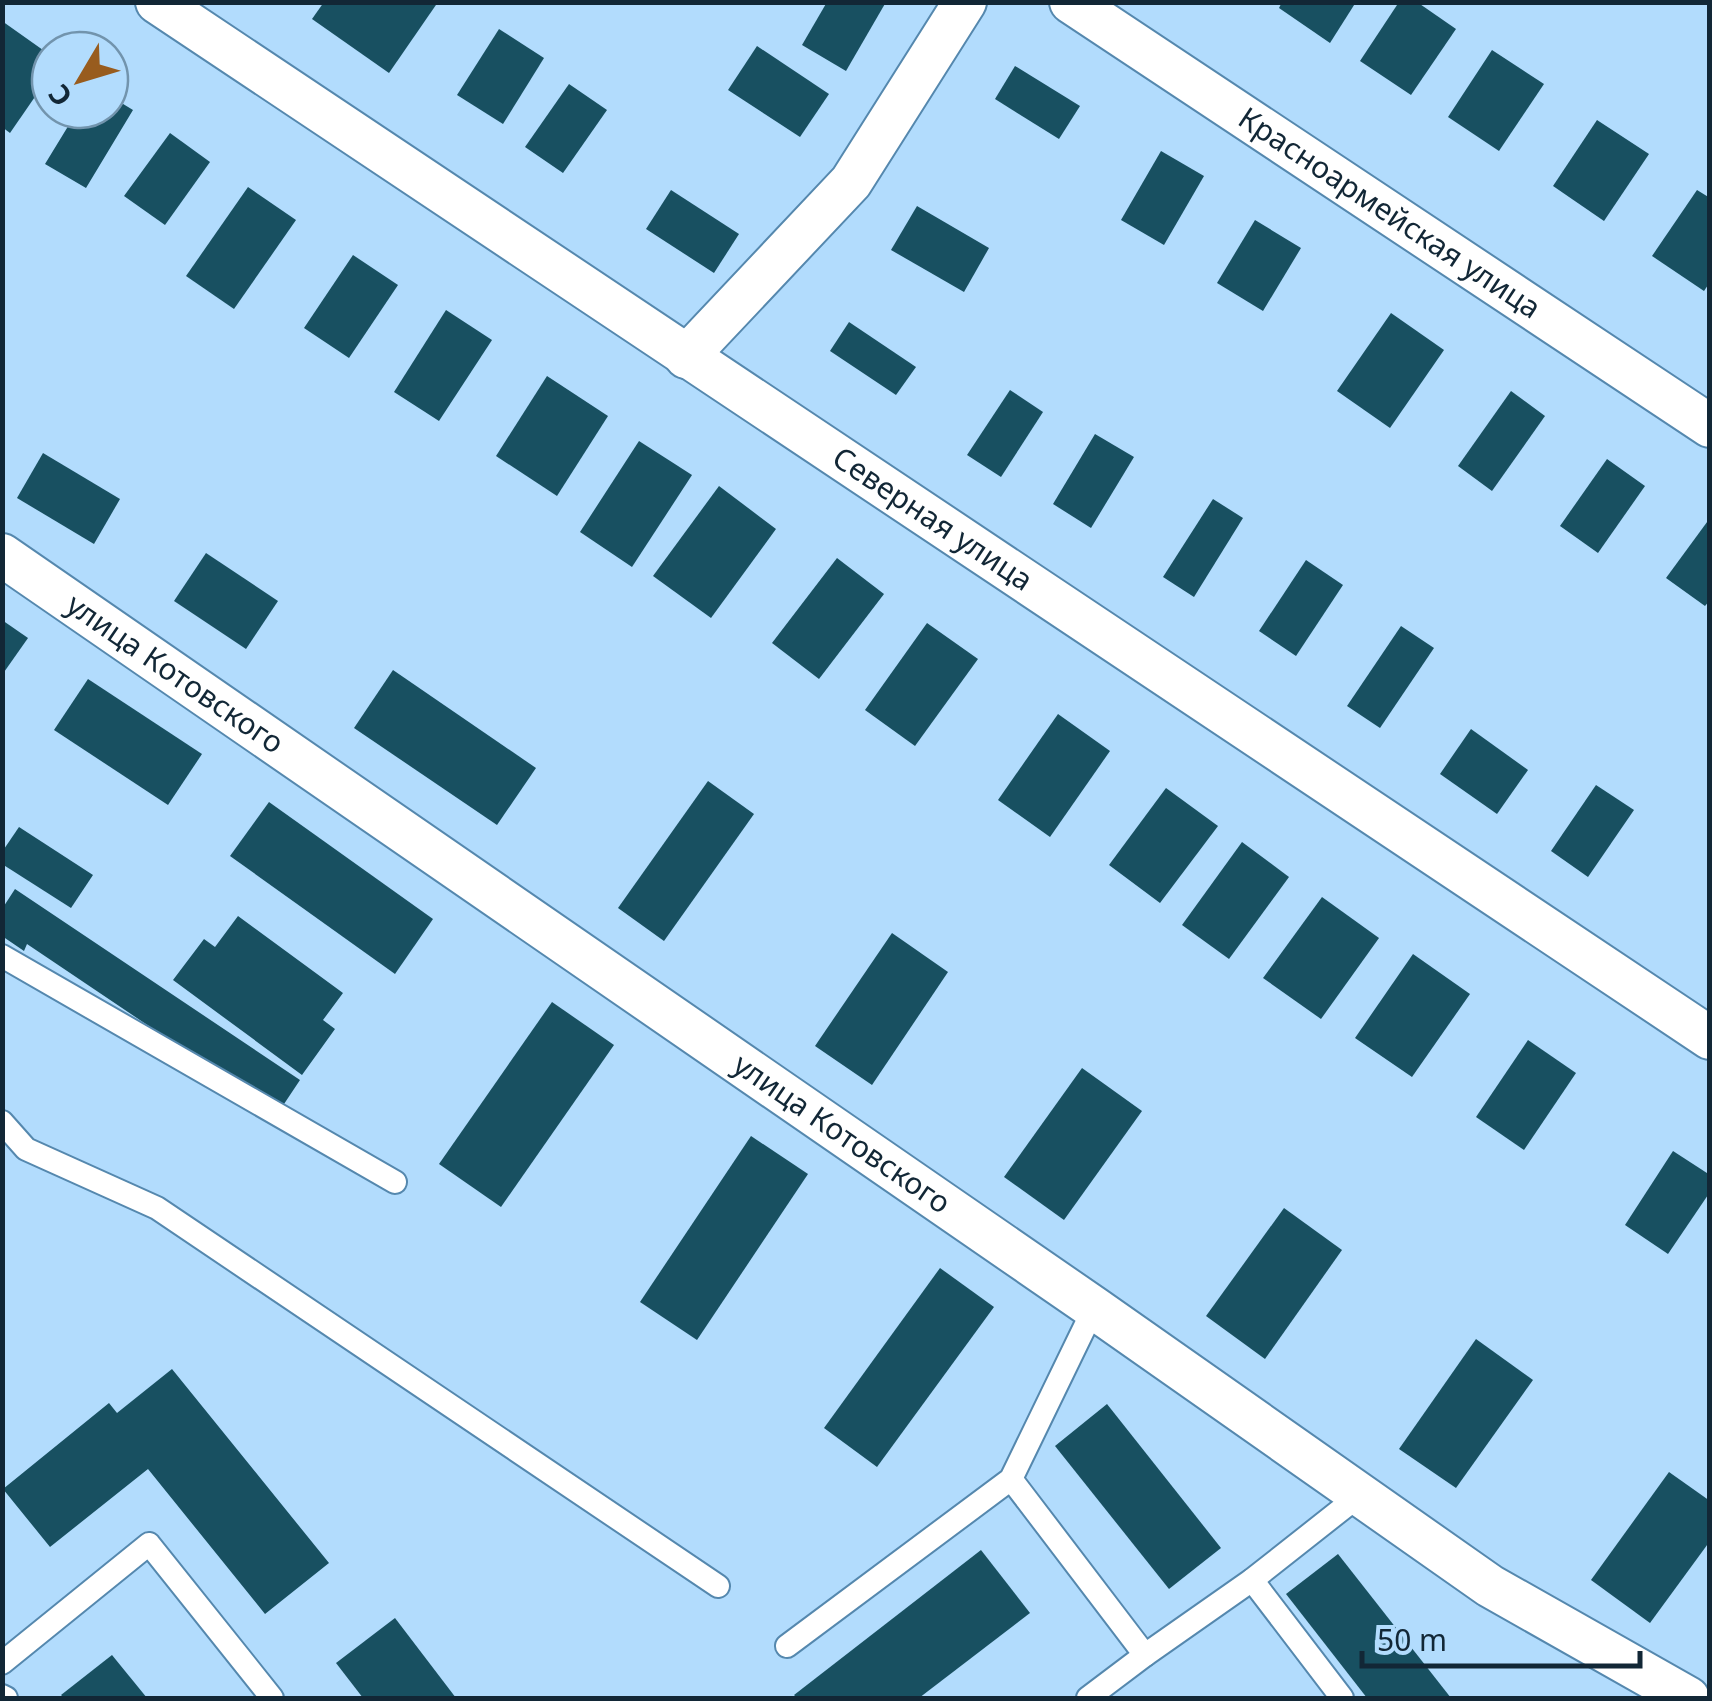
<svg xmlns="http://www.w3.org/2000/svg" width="1712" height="1701" font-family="'Noto Sans',sans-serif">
  <rect width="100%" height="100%" fill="#b2dcfd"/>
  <!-- building -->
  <g fill="#185061">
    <polygon points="324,2 438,2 389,73 312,19"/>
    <polygon points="827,2 886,2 846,71 802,45"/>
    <polygon points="1282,2 1356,2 1330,43 1279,8"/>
    <polygon points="1399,2 1417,2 1456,29 1411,95 1360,61"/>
    <polygon points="2,21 50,55 50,75 10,133 2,127"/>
    <polygon points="499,29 544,58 503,124 457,95"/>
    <polygon points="757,46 829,94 800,137 728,90"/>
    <polygon points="1492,50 1544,84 1499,151 1448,117"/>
    <polygon points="1015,66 1080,106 1059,139 995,99"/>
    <polygon points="569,84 607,110 563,173 525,147"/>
    <polygon points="110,96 133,110 86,188 45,164 78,110 110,110"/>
    <polygon points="1597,120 1649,154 1604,221 1553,186"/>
    <polygon points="170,133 210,162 165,225 124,196"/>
    <polygon points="1161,151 1204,176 1164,245 1121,220"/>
    <polygon points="248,187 296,220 234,309 186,276"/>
    <polygon points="671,190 739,234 714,273 646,229"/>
    <polygon points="1697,190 1710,198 1710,282 1704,291 1652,256"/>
    <polygon points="917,206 989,248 964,292 891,250"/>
    <polygon points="1255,220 1301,248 1263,311 1217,283"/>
    <polygon points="353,255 398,285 349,358 304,328"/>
    <polygon points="446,310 492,340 439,421 394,392"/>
    <polygon points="1391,313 1444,350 1390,428 1337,391"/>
    <polygon points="849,322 916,367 896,395 830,351"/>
    <polygon points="547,376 608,416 557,496 496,456"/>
    <polygon points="1010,390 1043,412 1001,477 967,455"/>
    <polygon points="1511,391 1545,416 1492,491 1458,466"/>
    <polygon points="1095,434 1134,457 1091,528 1053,504"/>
    <polygon points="639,441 692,475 632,567 580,532"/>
    <polygon points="43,453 120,499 94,544 17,498"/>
    <polygon points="1607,459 1645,486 1598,553 1560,526"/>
    <polygon points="719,486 776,529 711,618 653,576"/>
    <polygon points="1213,499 1243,518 1194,597 1163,577"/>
    <polygon points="1710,518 1710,600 1705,606 1666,578"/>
    <polygon points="206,553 278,601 246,649 174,601"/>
    <polygon points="837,558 884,594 819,679 772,643"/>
    <polygon points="1306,560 1343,585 1296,656 1259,631"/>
    <polygon points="2,620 28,638 2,675"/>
    <polygon points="927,623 978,659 915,746 865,710"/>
    <polygon points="1401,626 1434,648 1380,728 1347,706"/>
    <polygon points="393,670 536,768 497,825 354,728"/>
    <polygon points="88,679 202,754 168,805 54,730"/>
    <polygon points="1058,714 1110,751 1050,837 998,800"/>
    <polygon points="1471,729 1528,770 1497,814 1440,774"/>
    <polygon points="708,781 754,814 664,941 618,908"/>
    <polygon points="1596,785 1634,810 1588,877 1551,851"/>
    <polygon points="1166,788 1218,826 1160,903 1109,865"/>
    <polygon points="269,802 433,919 395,974 230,856"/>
    <polygon points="19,827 93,875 71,908 2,864 2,852"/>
    <polygon points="1242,842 1289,877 1229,959 1182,925"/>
    <polygon points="15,889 300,1080 278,1113 27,944 24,951 2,936 2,909"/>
    <polygon points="1322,897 1379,938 1321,1019 1263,978"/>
    <polygon points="238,916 343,993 323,1020 335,1029 302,1075 173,980 204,939 215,947"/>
    <polygon points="892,933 948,972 872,1085 815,1046"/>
    <polygon points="1413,954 1470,994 1412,1077 1355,1038"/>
    <polygon points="552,1002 614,1045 501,1207 439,1164"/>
    <polygon points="1528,1040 1576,1073 1524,1150 1476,1117"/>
    <polygon points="1082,1068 1142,1111 1064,1220 1004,1177"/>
    <polygon points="751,1136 808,1174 697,1340 640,1302"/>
    <polygon points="1673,1151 1710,1175 1710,1192 1668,1254 1625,1225"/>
    <polygon points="1284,1208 1342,1250 1265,1359 1206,1316"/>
    <polygon points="940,1268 994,1307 877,1467 824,1428"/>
    <polygon points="1476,1339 1533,1380 1456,1488 1399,1449"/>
    <polygon points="172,1369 329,1563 265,1614 148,1469 50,1547 3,1489 109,1403 117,1413"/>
    <polygon points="1107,1404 1221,1548 1169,1589 1055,1446"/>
    <polygon points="1669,1472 1710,1501 1710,1541 1650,1623 1591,1580"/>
    <polygon points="981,1550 1030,1613 919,1698 797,1698 794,1695"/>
    <polygon points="1338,1554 1451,1698 1367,1698 1286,1594"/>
    <polygon points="395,1618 456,1698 363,1698 336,1663"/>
    <polygon points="112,1655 147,1698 64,1698 61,1695"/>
  </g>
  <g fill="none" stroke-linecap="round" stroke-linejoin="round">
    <!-- service casing -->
    <g stroke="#5588ae" stroke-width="26">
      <g id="service">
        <polyline points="2,956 395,1182"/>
        <polyline points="2,1122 26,1149 157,1208 718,1586"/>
        <polyline points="1011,1479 1145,1655 1088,1698"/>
        <polyline points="1252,1580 1342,1698"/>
        <polyline points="787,1646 1011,1479 1094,1308"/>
        <polyline points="1145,1655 1252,1580 1361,1494"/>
        <polyline points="2,1663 149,1544 272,1698"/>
        <polyline points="2,1696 6,1698"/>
      </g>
    </g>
    <!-- minor casing -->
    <g stroke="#5588ae" stroke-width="46">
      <g id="minor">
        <path id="s1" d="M157,2L1710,1038"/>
        <path id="s2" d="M1071,2L1710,426"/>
        <polyline points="686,357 851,182 965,2"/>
        <path id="s3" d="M2,555L1094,1308L1490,1586L1688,1698"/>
      </g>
    </g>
    <!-- service -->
    <use href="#service" stroke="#fff" stroke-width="22"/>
    <!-- minor -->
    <use href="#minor" stroke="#fff" stroke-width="42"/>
  </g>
  <g text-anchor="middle" stroke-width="10" stroke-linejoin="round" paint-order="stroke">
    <!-- street labels -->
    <g font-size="30" fill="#122736" stroke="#b2dcfd">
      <text dy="10" stroke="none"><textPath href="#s2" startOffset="382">Красноармейская улица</textPath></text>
      <text dy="10" stroke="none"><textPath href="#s1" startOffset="932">Северная улица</textPath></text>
      <text dy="10" stroke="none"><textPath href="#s3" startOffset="210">улица Котовского</textPath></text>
      <text dy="10" stroke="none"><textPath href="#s3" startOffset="1020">улица Котовского</textPath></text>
    </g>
  </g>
  <!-- border -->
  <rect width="1712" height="1701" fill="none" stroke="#122736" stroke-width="10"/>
  <!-- north arrow -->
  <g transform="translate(80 80) rotate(232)"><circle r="48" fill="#b2dcfd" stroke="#7294ad" stroke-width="2.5"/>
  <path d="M0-8L18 38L0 25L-18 38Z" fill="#985c1e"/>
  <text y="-15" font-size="28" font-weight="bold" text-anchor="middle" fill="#122736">С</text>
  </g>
  <!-- scale -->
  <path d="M1362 1651v15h278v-15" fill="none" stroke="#122736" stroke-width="5"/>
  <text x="1377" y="1651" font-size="30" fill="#122736" stroke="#b2dcfd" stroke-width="8" paint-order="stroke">50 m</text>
</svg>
